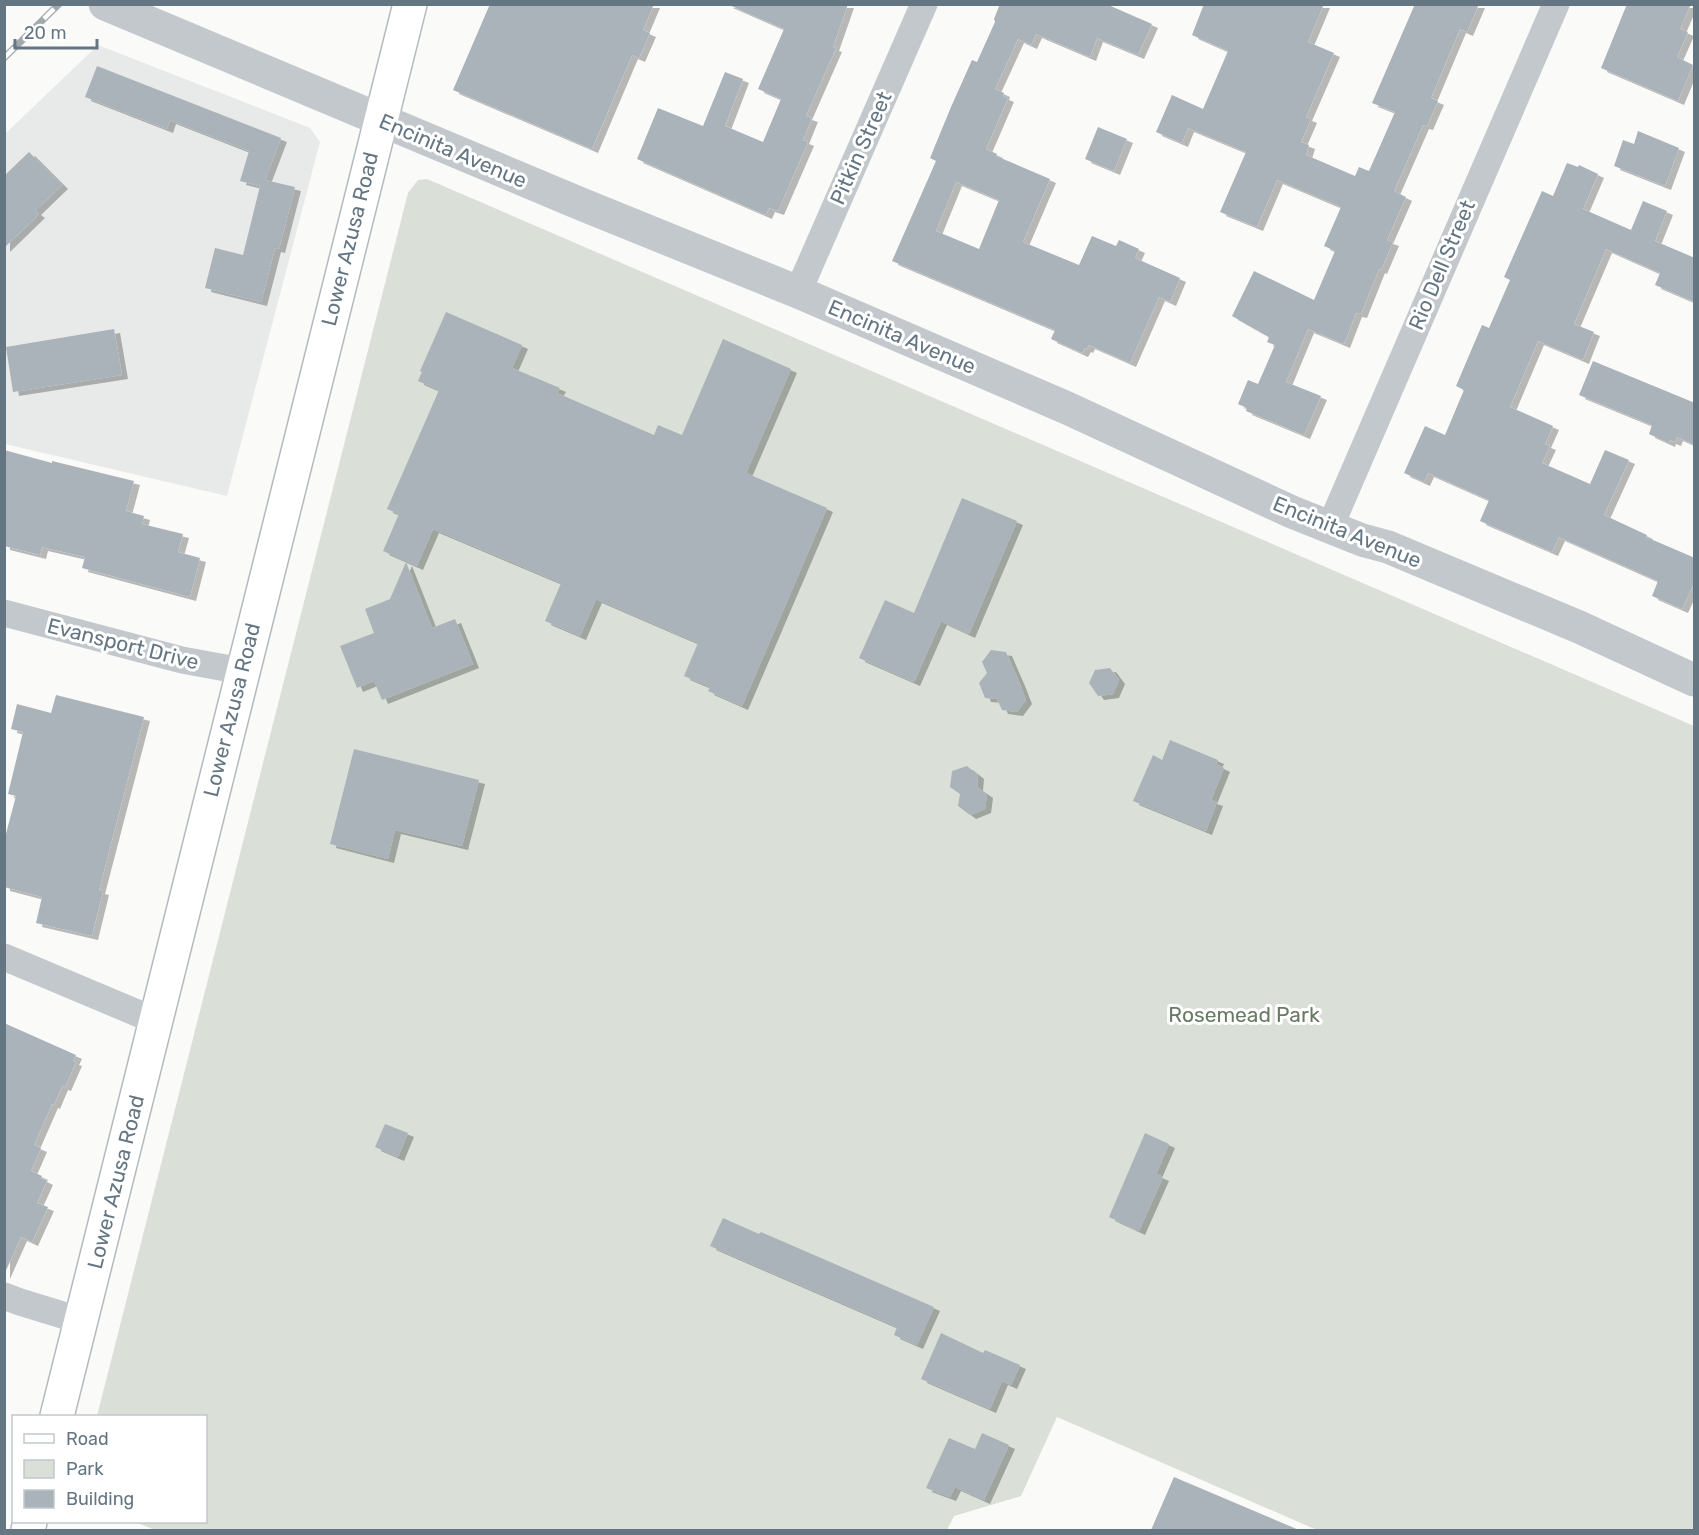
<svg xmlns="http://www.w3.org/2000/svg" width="1699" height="1535" font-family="Rubik,sans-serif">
  <defs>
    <filter id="shadow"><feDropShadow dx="6" dy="4" stdDeviation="0" flood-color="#0004"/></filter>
  </defs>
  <rect width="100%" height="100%" fill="#fafaf8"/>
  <!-- built -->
  <polygon fill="#e8e9e9" points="98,45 310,128 320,142 227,496 5,444 5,134"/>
  <!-- green -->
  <polygon fill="#dadfd7" points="427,179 1694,726 1694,1530 1317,1530 1057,1417 1021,1496 954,1516 947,1530 155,1530 135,1522 206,1522 206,1416 97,1416 408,193 418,180"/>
  <!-- building -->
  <g fill="#aab3b9" fill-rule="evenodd" filter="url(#shadow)">
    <polygon points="490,4 654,4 643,30 650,33 639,58 632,55 592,149 453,90"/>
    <polygon points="727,4 848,4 833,47 836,48 806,116 812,118 803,140 808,142 778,211 769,208 766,215 637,159 658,108 703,126 725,72 743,79 725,126 763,142 781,99 758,89 784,29"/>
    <path d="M1000,4H1106L1152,24L1138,55L1097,38L1090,57L1036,34L1031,45L1018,39L995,89L1004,93L1003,96L1008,98L986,149L997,154L996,156L1050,179L1023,242L1079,265L1092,236L1116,246L1119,240L1139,249L1135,258L1180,278L1170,302L1159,297L1130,363L1089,345L1087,349L1085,348L1082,353L1051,339L1055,330L892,261L936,161L930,158L951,107L972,60L977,62L995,22L994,19ZM956,182L999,200L979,249L936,231Z"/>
    <polygon points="1204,4 1324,4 1308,42 1334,53 1306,117 1311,119 1301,142 1309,145 1306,155 1355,176 1359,167 1369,171 1395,112 1372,103 1415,4 1479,4 1467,32 1460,29 1431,98 1438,101 1427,126 1423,125 1394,191 1406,197 1387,240 1393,242 1381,270 1379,269 1361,314 1356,313 1344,344 1308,329 1286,382 1321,396 1304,435 1246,411 1247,408 1238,404 1248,380 1258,384 1275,345 1267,342 1269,337 1232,316 1254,271 1314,300 1335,251 1324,246 1341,207 1277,180 1257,227 1220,212 1246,152 1188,128 1182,143 1156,132 1172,95 1203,109 1228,51 1192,35"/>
    <polygon points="1627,4 1691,4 1680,29 1688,32 1677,57 1693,65 1678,101 1601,68"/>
    <polygon points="97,66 281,138 265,180 295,187 279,249 275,248 261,302 205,288 215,248 243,255 260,186 240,181 249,151 170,120 167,129 85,97"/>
    <polygon points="1098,127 1127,139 1114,171 1085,159"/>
    <polygon points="1638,131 1679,148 1665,186 1614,166 1623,140 1634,144"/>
    <polygon points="29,152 62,185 35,211 39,214 4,248 4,176"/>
    <polygon points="1567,163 1578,167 1579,165 1598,174 1583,209 1631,230 1643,201 1667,211 1655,241 1695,258 1695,302 1655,285 1660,273 1606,249 1574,324 1594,332 1583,360 1538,341 1510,407 1553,426 1545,444 1550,446 1542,463 1590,484 1605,450 1629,460 1604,515 1647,535 1646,537 1695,558 1695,581 1682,609 1652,596 1658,581 1559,537 1552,552 1480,521 1489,500 1428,473 1424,482 1404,473 1425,426 1445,435 1464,390 1456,386 1482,325 1489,328 1510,280 1504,277 1542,191 1553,196"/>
    <polygon points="446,312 522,345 512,368 560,388 557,393 654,435 658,425 682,435 723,339 791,369 746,473 827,508 742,706 708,691 710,687 684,676 698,643 596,599 580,636 545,621 561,583 433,529 417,566 383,551 399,514 387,509 439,390 418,381 422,372 420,371"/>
    <polygon points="114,329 122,375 13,392 6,347"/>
    <polygon points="1593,361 1695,403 1695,445 1677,437 1675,442 1670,440 1669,443 1649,434 1652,425 1579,395"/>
    <polygon points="4,450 52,463 52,461 134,481 126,511 144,516 142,524 183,534 178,552 200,558 190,597 82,568 85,557 42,547 40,555 4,546"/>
    <polygon points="962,498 1017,521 969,634 941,621 914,682 859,658 885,600 914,613"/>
    <polygon points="406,562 432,628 455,619 473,664 382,700 374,681 357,688 340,646 374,633 365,609 390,599"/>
    <polygon points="991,650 1006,652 1019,682 1026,700 1017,712 1002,710 997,699 985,698 979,683 987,673 982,662"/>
    <polygon points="1110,668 1119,680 1113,694 1098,696 1089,683 1095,670"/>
    <polygon points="56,695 144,717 99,890 103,891 92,936 36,923 42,897 4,887 4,841 16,796 8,794 23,732 11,729 17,704 51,713"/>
    <polygon points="1170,740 1218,760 1216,764 1224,768 1211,800 1217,802 1206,831 1133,801 1153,755 1162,760"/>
    <polygon points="354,749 479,780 462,846 395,830 388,859 330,844"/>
    <polygon points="967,766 978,775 977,787 987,794 985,809 970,815 958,806 960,794 950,787 952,771"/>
    <polygon points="4,1023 76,1055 73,1061 76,1062 65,1087 62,1086 54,1105 52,1104 34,1145 41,1148 31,1171 42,1176 41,1178 47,1181 37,1203 48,1207 32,1242 21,1237 4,1275"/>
    <polygon points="385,1124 408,1133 398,1157 375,1147"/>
    <polygon points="1145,1133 1169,1144 1156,1174 1163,1177 1139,1231 1109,1217"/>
    <polygon points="723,1218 759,1234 761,1232 934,1307 917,1345 894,1335 897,1327 710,1246"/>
    <polygon points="941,1333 983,1353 985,1350 1020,1365 1011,1385 1002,1381 990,1409 921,1379"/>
    <polygon points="982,1433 1009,1445 984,1500 955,1487 950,1497 926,1488 949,1438 975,1449"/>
    <polygon points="1174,1477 1299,1530 1151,1530"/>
  </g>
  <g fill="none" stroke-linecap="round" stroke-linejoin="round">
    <!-- secondary casing -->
    <g stroke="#b3babf" stroke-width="36">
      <g id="secondary">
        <polyline points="57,1416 410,4"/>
        <polyline points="28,1530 30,1522"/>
      </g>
    </g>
    <!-- minor -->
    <g stroke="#c3c8cc" stroke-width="27">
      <polyline points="798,292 924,4"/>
      <polyline points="1330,527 1556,4"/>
      <polyline points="4,613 182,660 242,671"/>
      <polyline points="4,957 156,1021"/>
      <polyline points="4,1296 20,1302 82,1321"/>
    </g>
    <!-- tertiary -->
    <polyline stroke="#c3c8cc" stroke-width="33" points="105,4 581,204 798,292 1067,408 1292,512 1362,540 1388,547 1579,627 1694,680"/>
    <!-- secondary -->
    <use href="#secondary" stroke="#fff" stroke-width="33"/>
    <!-- rail casing -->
    <g stroke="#a2aab0" stroke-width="7">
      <polyline id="rail" points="4,58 59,4"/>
    </g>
    <!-- rail -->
    <use href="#rail" stroke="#fff" stroke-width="4.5" stroke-dasharray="14" stroke-linecap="butt"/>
  </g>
  <g text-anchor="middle" stroke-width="6" stroke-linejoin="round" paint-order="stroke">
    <!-- street labels -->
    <g font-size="21" fill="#657683" stroke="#fff">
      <text transform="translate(861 148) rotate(-66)" y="7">Pitkin Street</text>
      <text transform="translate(453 151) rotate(23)" y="7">Encinita Avenue</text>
      <text transform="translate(350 239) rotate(-76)" y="7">Lower Azusa Road</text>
      <text transform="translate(1442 265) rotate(-67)" y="7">Rio Dell Street</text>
      <text transform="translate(902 337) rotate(23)" y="7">Encinita Avenue</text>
      <text transform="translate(1347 532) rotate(22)" y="7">Encinita Avenue</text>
      <text transform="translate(123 644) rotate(14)" y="7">Evansport Drive</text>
      <text transform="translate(232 710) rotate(-76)" y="7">Lower Azusa Road</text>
      <text transform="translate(116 1182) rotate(-76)" y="7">Lower Azusa Road</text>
    </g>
    <!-- park labels -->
    <g font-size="21" fill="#687a64" stroke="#fff">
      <text x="1244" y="1022">Rosemead Park</text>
    </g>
  </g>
  <!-- border -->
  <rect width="1699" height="1535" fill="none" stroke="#657683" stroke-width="12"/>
  <!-- legend -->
  <rect x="12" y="1415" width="195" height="108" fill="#ffffff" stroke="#c1c8cd" stroke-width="1.5"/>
  <rect x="24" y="1434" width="30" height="9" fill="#ffffff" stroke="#c1c8cd" stroke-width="1.5"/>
  <text x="66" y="1445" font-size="18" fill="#657683">Road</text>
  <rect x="24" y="1460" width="30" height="18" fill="#dadfd7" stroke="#c1c8cd" stroke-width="1.5"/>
  <text x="66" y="1475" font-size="18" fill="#657683">Park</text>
  <rect x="24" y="1490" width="30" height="18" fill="#aab3b9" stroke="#c1c8cd" stroke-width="1.5"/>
  <text x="66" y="1505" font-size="18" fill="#657683">Building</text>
  <!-- scale -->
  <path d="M15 39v9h82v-9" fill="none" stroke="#657683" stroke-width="3"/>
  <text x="24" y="39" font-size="18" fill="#657683" stroke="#ffffff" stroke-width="4.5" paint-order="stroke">20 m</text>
</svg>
